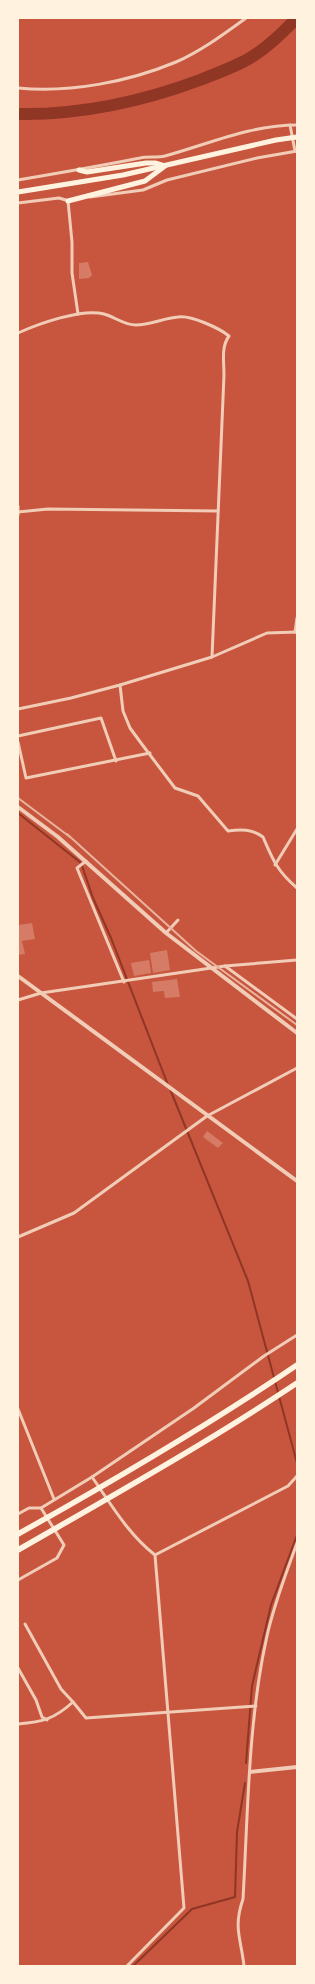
<svg xmlns="http://www.w3.org/2000/svg" width="315" height="1984" font-family="Lato,sans-serif">
  <rect width="100%" height="100%" fill="#c8553d"/>
  <g fill="none" stroke-linecap="round" stroke-linejoin="round">
    <!-- stream -->
    <g stroke="#8f3625" stroke-width="2">
      <polyline points="18,813 81,863 93,898 111,938 168,1085"/>
      <polyline points="170,1089 248,1281 297,1463"/>
      <polyline points="246,1763 252,1686 271,1605 297,1535"/>
      <polyline points="133,1966 192,1909 235,1897 237,1832 245,1783"/>
    </g>
    <!-- river -->
    <path stroke="#8f3625" stroke-width="12" d="M18,114C81,115 141,102 200,80C217,73 235,67 250,58C267,48 283,32 297,18"/>
  </g>
  <!-- building -->
  <g fill="#d67c66">
    <polygon points="88,262 92,275 89,278 79,279 79,263"/>
    <polygon points="32,923 35,939 22,941 25,954 18,955 18,925"/>
    <polygon points="167,950 170,970 153,973 150,953"/>
    <polygon points="149,960 151,973 134,976 131,963"/>
    <polygon points="177,979 180,997 165,998 164,991 153,992 152,982"/>
    <polygon points="207,1131 223,1143 218,1148 203,1137"/>
  </g>
  <g fill="none" stroke-linecap="round" stroke-linejoin="round">
    <!-- minor -->
    <g stroke="#f1ccb7" stroke-width="3">
      <path d="M18,88C70,93 128,82 176,62C201,51 224,34 246,18"/>
      <polyline points="290,125 295,151"/>
      <path d="M18,180C59,173 100,166 140,158C148,156 157,158 165,156C209,144 250,125 297,125"/>
      <polyline points="90,197 143,190 167,180 257,158 297,151"/>
      <polyline points="68,201 72,242 72,273 78,314"/>
      <polyline points="18,203 59,198 69,201"/>
      <path d="M18,333C38,324 82,308 104,314C115,317 124,325 136,325C150,325 164,318 178,317C191,315 219,328 229,336C221,347 224,361 224,375L212,657"/>
      <polyline points="18,506 18,515"/>
      <polyline points="18,512 48,509 218,511"/>
      <polyline points="295,632 297,618"/>
      <path d="M120,685L123,711L130,728L141,743L175,788L198,796L228,831C241,829 252,829 263,837C273,860 277,871 297,888"/>
      <polyline points="18,709 71,698 120,685 212,657 267,633 297,632"/>
      <polyline points="18,736 101,718 116,761"/>
      <polyline points="18,742 26,778 150,753"/>
      <polyline points="86,861 77,868 124,982"/>
      <polyline points="275,865 297,829"/>
      <polyline points="166,933 178,920"/>
      <polyline points="225,966 297,1019"/>
      <polyline points="18,1000 41,993 225,966 297,960"/>
      <polyline points="18,1237 74,1213 207,1116 297,1068"/>
      <polyline points="18,1409 54,1499"/>
      <path d="M92,1477C111,1504 128,1534 155,1555L184,1908L127,1966"/>
      <polyline points="18,1514 29,1508 41,1508 92,1477 194,1408 264,1356 297,1335"/>
      <polyline points="155,1555 288,1486 297,1476"/>
      <polyline points="18,1580 57,1558 64,1545 41,1508"/>
      <polyline points="18,1668 36,1700 42,1717 47,1720"/>
      <polyline points="73,1702 86,1718 256,1706"/>
      <path d="M18,1724C43,1722 54,1719 73,1702L61,1689L25,1624"/>
      <path d="M244,1966C241,1938 233,1928 243,1899C248,1813 248,1720 267,1636C274,1604 286,1574 297,1543"/>
    </g>
    <!-- tertiary -->
    <g stroke="#f1ccb7" stroke-width="4">
      <polyline points="18,807 58,837 166,933 297,1033"/>
      <polyline points="18,976 297,1181"/>
      <polyline points="250,1772 297,1767"/>
    </g>
    <!-- trunk -->
    <g stroke="#fff3e0" stroke-width="5">
      <polyline points="18,192 123,175 276,140 297,137"/>
      <polyline points="68,201 145,181 165,166 155,163 146,163 87,172 79,170"/>
    </g>
    <!-- motorway -->
    <g stroke="#fff3e0" stroke-width="5.5">
      <path d="M18,1534C113,1481 207,1426 297,1365"/>
      <path d="M18,1550C112,1496 207,1443 297,1383"/>
    </g>
    <!-- rail -->
    <g stroke="#e9b49f" stroke-width="2">
      <polyline points="18,798 70,837"/>
      <polyline points="67,834 196,951 297,1025"/>
    </g>
  </g>
  <!-- border -->
  <rect width="315" height="1984" fill="none" stroke="#fff3e0" stroke-width="38"/>
</svg>
